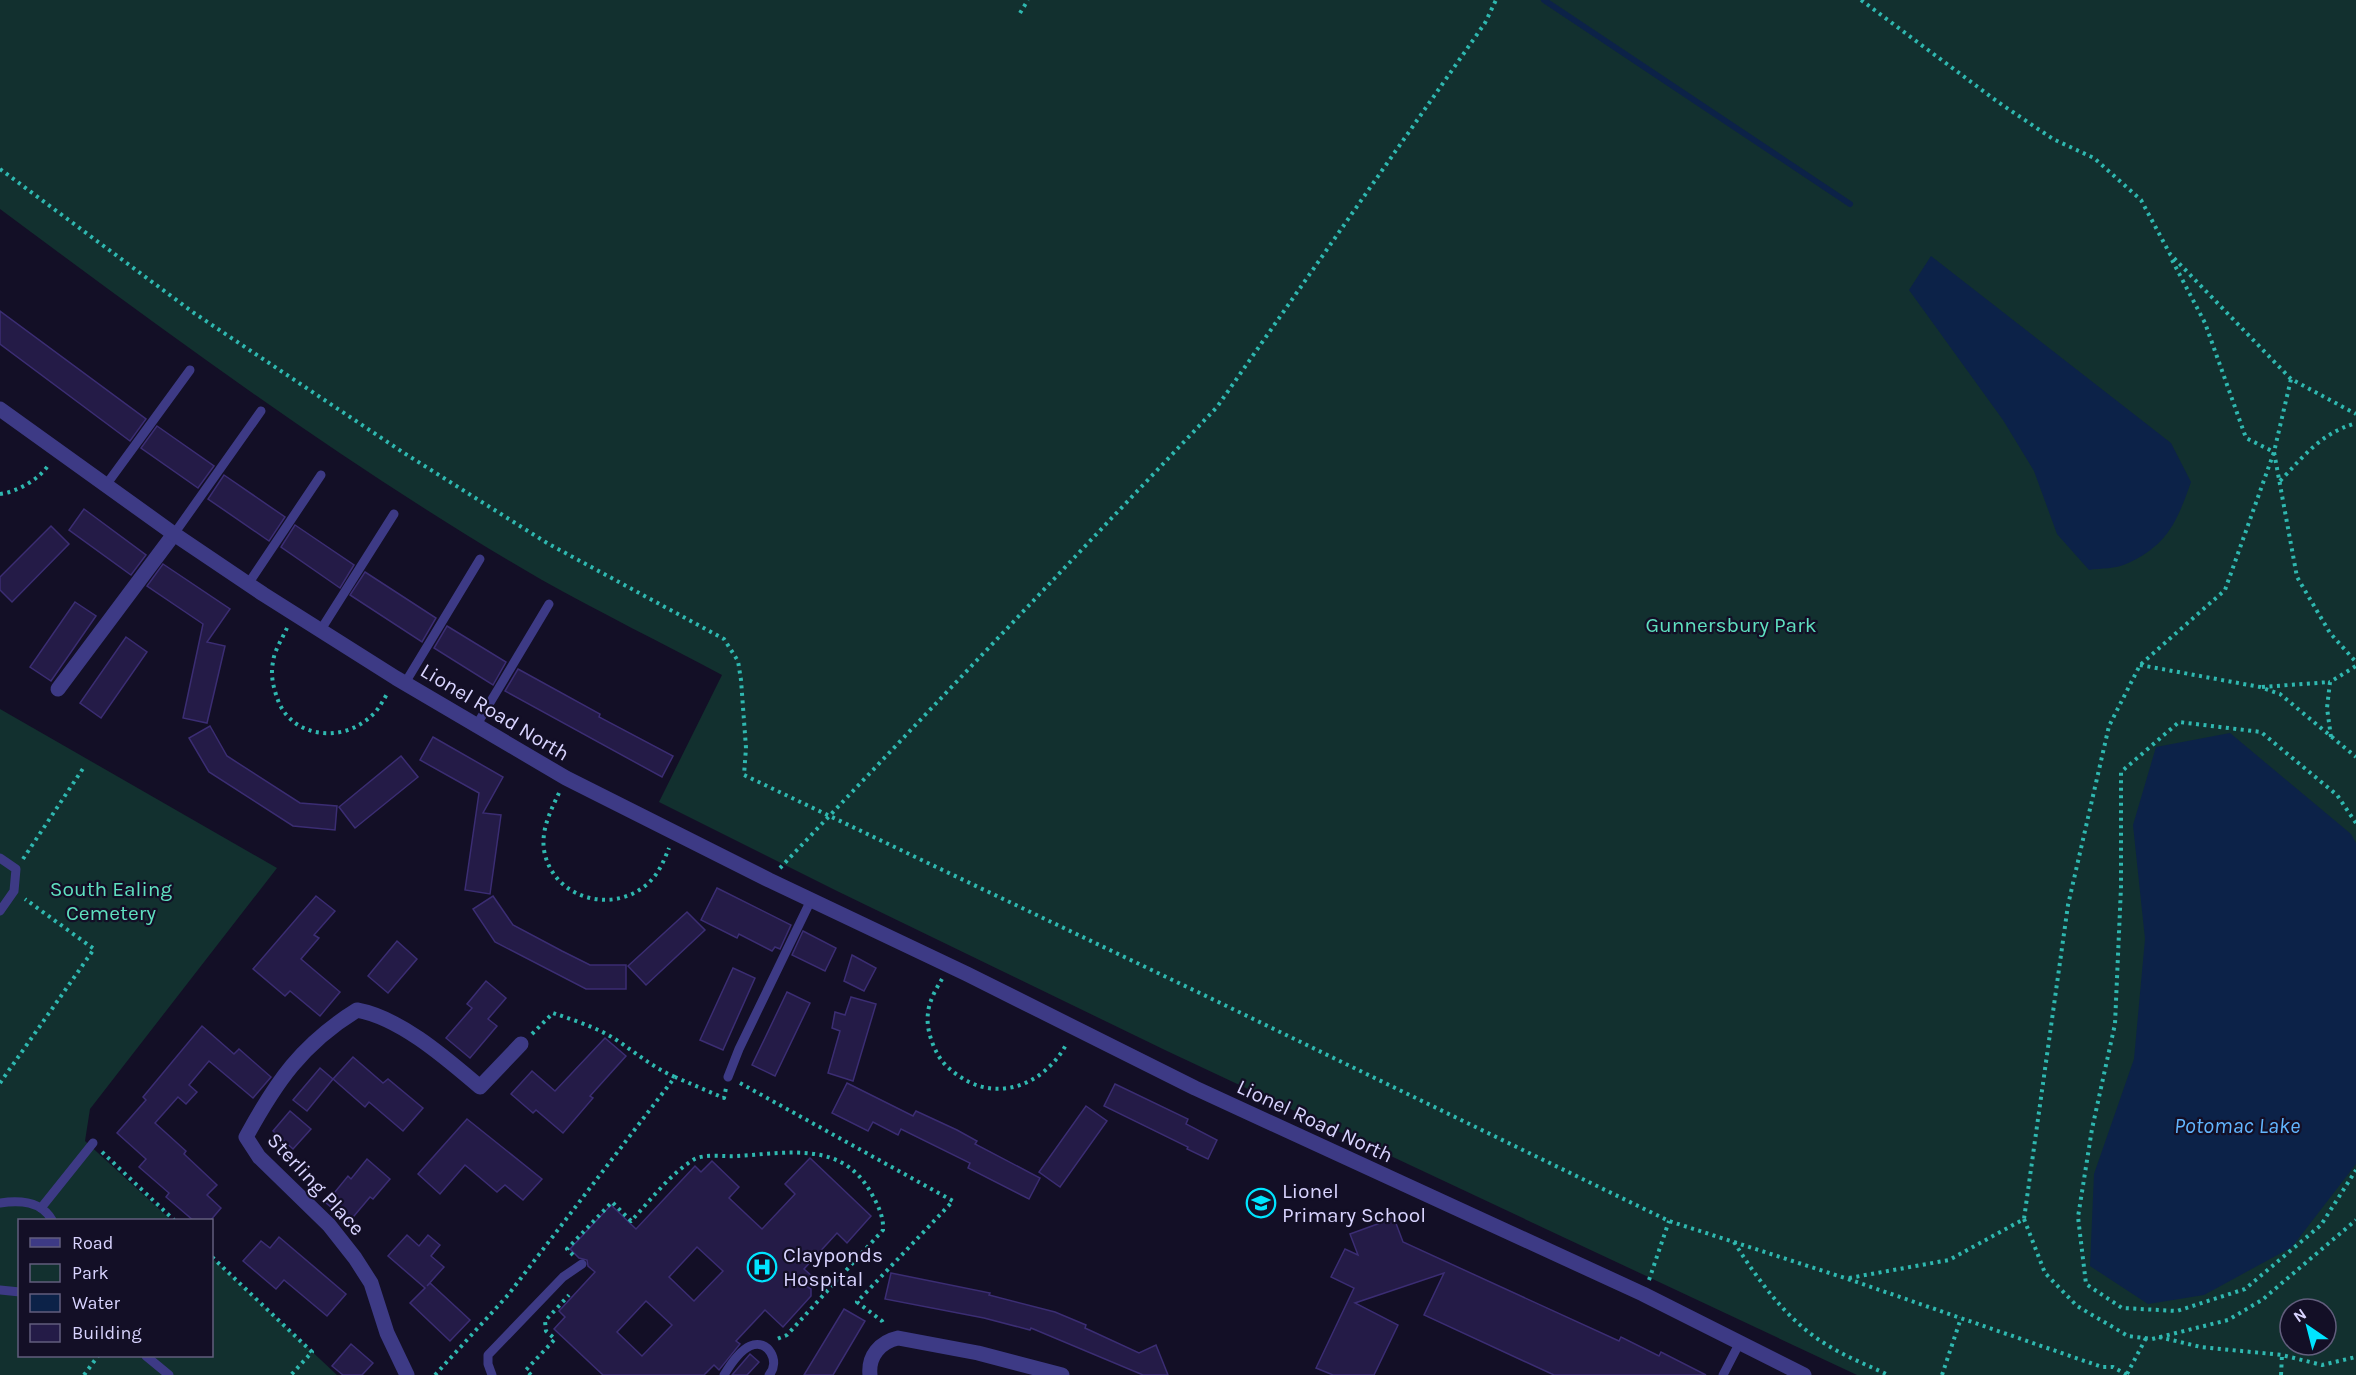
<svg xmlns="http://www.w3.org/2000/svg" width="2356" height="1375" font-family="Karla,sans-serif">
  <rect width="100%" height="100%" fill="#130f26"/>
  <!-- green -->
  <g fill="#12302f" fill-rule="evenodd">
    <path d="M0,0H2356V1375H1857L1167,1051L837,891L659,802L722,675C662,643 601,613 542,580C352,470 175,339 0,209ZM2290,1309H2326V1345H2290Z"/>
    <polygon points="0,709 277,868 90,1109 85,1141 171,1220 20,1220 20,1356 212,1356 212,1258 337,1375 0,1375"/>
  </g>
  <!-- water -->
  <g fill="#0c2248">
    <path d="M1931,256L2171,443L2191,482C2177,522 2167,546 2126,564C2116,569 2101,568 2089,570L2057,534L2034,471L2003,420L1909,290Z"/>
    <polygon points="2230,733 2351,834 2356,843 2356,1164 2292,1247 2204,1295 2148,1304 2090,1266 2094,1174 2134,1059 2145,939 2133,825 2156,747"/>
  </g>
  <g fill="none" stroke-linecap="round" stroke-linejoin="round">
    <!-- stream -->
    <polyline stroke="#0c2248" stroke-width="6" points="1544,0 1850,204"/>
  </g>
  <!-- building -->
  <g fill="#241b47" stroke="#3b2d73" stroke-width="1.5" fill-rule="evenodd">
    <polygon points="0,311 146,419 130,441 0,344"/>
    <polygon points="157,426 214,466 198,488 141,448"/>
    <polygon points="224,475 285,517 269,541 208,499"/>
    <polygon points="84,509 146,555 131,575 69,530"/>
    <polygon points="295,525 354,565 340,588 281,547"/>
    <polygon points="51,526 69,544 12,602 0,590 0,577"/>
    <polygon points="163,564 230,609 207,642 225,646 207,723 183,718 203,624 147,586"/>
    <polygon points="365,572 436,618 422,642 350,595"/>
    <polygon points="75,602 96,616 51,681 30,667"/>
    <polygon points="447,626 506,662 493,685 434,648"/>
    <polygon points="126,637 147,652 101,718 80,703"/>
    <polygon points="518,669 600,714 599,717 673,756 662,777 505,691"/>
    <polygon points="210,726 227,756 300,803 337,806 335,830 293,826 209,772 189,738"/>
    <polygon points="433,737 503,777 483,813 501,815 490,894 465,890 479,793 420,760"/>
    <polygon points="401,756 418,777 355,828 339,807"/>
    <polygon points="717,888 791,925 780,949 775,947 772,951 739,934 737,938 701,920"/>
    <polygon points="316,896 335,911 314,935 319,938 301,959 340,992 320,1016 290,991 285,996 253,969"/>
    <polygon points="493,896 513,925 562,951 590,965 626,965 626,989 586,989 495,942 473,909"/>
    <polygon points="687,912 705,930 646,985 628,966"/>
    <polygon points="803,931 836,948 825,971 792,955"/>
    <polygon points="397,941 417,959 388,993 368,976"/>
    <polygon points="852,955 876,968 864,991 844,981"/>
    <polygon points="733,968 755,978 723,1050 700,1040"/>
    <polygon points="486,981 506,998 488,1019 497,1026 470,1058 446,1038 472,1008 467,1004"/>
    <polygon points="787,992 810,1003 775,1076 752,1065"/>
    <polygon points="851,997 876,1004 853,1081 828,1073 840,1031 832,1028 835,1012 845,1015"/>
    <polygon points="202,1026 234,1054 239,1049 271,1077 253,1098 209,1061 189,1085 197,1092 186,1104 178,1097 155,1123 186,1151 184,1154 217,1185 207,1195 221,1208 210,1221 194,1221 166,1197 169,1193 139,1167 146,1159 117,1133 146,1100 143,1097"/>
    <polygon points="605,1038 626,1056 590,1096 593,1098 563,1133 536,1110 533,1113 511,1094 532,1071 555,1091"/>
    <polygon points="353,1057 383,1083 388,1079 423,1108 403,1131 369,1102 365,1107 333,1079"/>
    <polygon points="320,1068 333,1079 307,1111 293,1100"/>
    <polygon points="847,1083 913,1116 916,1111 957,1130 977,1141 975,1144 1040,1178 1029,1199 968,1168 970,1163 901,1129 898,1135 873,1122 868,1131 832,1113"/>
    <polygon points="1115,1084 1188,1119 1186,1124 1217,1140 1208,1159 1187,1149 1188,1147 1104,1106"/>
    <polygon points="1086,1106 1107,1121 1060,1187 1039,1172"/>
    <polygon points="290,1111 311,1129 293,1149 273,1131"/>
    <polygon points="467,1119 542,1179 523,1200 505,1185 497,1192 465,1165 440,1194 418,1174"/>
    <path d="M810,1158L871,1216L847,1243L837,1233L804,1269L823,1286L798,1281L811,1289V1296L783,1327L765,1310L736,1341L740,1344L719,1370L714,1365L704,1375H603L554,1329L565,1317L559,1311L595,1272L588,1266L587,1260L579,1258L570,1249L611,1205L636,1229L695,1166L701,1172L712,1161L739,1187L729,1198L762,1229L795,1194L785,1184ZM697,1247L723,1271L694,1301L669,1277ZM646,1301L672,1325L642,1356L617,1332Z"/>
    <polygon points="367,1159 390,1179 373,1199 370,1197 349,1222 326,1203 348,1176 351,1179"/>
    <polygon points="1394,1218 1403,1242 1619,1341 1621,1337 1659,1356 1661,1352 1706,1375 1554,1375 1424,1315 1444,1273 1355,1303 1398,1325 1374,1375 1333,1375 1316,1368 1354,1288 1331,1277 1345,1249 1358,1255 1350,1234"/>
    <polygon points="407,1235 419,1246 428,1235 440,1245 431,1256 444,1267 427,1286 430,1283 470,1320 450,1341 410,1303 425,1288 388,1256"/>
    <polygon points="279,1237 346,1294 327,1316 284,1280 276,1289 243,1261 261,1241 270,1248"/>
    <polygon points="891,1273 990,1293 989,1295 1055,1312 1086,1325 1085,1328 1139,1353 1156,1345 1168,1375 1143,1375 1031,1328 1030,1330 984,1318 885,1299"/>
    <polygon points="844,1309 865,1321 833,1375 804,1375"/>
    <polygon points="351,1344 373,1363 362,1375 343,1375 332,1366"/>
    <polygon points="750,1354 759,1362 747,1375 732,1375"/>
  </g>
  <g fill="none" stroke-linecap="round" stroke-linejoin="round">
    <!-- path -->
    <g stroke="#2fb8b0" stroke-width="4" stroke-dasharray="3 4.5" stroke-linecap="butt">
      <polyline points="1861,0 1998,102 2053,139 2094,158 2141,200 2170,254 2291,379 2356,414"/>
      <polyline points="1020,13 1028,0"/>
      <polyline points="0,169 194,313 404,453 547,543 724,639 738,661 741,680 746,748 744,775 1206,996 1669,1221 1848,1279 2102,1367 2113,1367 2127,1375"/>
      <polyline points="2172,260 2205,323 2246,438 2274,452 2297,577 2330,633 2356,662"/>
      <path d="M2280,481C2305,455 2320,434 2356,423"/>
      <path d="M0,494C17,492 40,479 49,464"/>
      <path d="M287,628C282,639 274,651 273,662C270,676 274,690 279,703C294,736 337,742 365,721C376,714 382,703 388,692"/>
      <polyline points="2140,665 2260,687 2280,694 2356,757"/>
      <polyline points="2262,687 2330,682"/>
      <polyline points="2331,737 2327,708 2330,682 2356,666"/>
      <path d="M559,793C551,810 541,829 544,850C553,902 621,917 654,877C661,868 665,858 669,848"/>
      <polyline points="2356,823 2337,795 2261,732 2179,722 2121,772 2121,887 2115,1024 2092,1129 2078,1217 2086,1284 2122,1308 2177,1311 2245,1289 2321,1225 2356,1170"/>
      <polyline points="23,859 84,767"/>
      <polyline points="780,868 1217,407 1485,23 1496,0"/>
      <path d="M942,979C936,989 929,1001 928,1013C926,1026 931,1042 937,1053C942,1063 950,1070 959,1076C999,1104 1046,1083 1067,1043"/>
      <path d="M532,1034L553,1013C573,1020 596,1027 615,1039C635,1052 652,1067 675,1077"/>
      <polyline points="0,1083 94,949 25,899"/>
      <polyline points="740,1083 953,1201 857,1302 882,1321 884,1325"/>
      <polyline points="102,1152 174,1220"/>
      <polyline points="2024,1219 2045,1273 2077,1306 2128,1336 2152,1339 2228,1320 2262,1300 2356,1220"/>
      <path d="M1734,1242C1760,1283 1790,1325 1834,1349C1851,1359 1870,1366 1888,1375"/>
      <path d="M573,1255L567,1249L612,1202L631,1221C650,1201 669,1175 693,1160C704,1153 726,1157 738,1156C788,1153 841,1141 870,1191C877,1203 884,1216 883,1230L787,1335L777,1339"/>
      <polyline points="212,1257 312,1352 291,1375"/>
      <polyline points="1849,1278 1949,1260 2024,1219 2068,905 2109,726 2140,665 2225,590 2274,452 2291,379"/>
      <polyline points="1649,1280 1669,1221"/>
      <polyline points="2159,1337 2201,1347 2282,1355 2322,1365 2356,1357"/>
      <polyline points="2127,1374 2146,1338"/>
      <polyline points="84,1375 98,1356"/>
      <polyline points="435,1375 508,1295 675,1077 724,1098 726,1088"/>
      <polyline points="531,1375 526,1370 555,1339 546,1331 545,1321 569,1295"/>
      <polyline points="1942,1375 1961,1318"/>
      <polyline points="2281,1375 2282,1355"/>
    </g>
    <!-- service -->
    <g stroke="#3d3a85" stroke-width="9">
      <polyline points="106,485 190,370"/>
      <polyline points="174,534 261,411"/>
      <polyline points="248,584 321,475"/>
      <polyline points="320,631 394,514"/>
      <polyline points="405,683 480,559"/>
      <polyline points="476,726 549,604"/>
      <polyline points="0,858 16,869 14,891 0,911"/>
      <polyline points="728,1077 739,1049 811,900"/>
      <path d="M0,1203C20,1200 41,1201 52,1220"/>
      <polyline points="41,1208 93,1143"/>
      <polyline points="0,1290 20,1292"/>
      <polyline points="146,1356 169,1375"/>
      <polyline points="492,1375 488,1364 488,1355 563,1277 582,1264"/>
      <path d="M724,1375C730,1365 739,1351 750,1346C768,1338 781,1362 769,1375"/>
      <polyline points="1723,1375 1739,1344"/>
    </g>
    <!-- minor -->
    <g stroke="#3d3a85" stroke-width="15">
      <polyline points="58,689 174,534"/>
      <path d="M407,1375L387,1333L371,1283L355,1258L329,1225L259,1157L246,1137C276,1082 302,1044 357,1010C401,1018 447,1059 480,1087L521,1044"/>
      <path d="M870,1375C868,1356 880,1342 898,1338L978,1353L1062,1375"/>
    </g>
    <!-- tertiary -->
    <polyline stroke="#3d3a85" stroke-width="15" points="0,409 174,534 263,594 396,678 566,778 769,880 967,974 1195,1088 1643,1294 1804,1375"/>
  </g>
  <!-- icons -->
  <defs>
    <g id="school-ring" transform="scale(1.5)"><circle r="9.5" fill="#130f26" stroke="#00e5ff" stroke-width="1.5"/><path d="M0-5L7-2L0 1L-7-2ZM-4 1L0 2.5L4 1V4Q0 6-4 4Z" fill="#00e5ff"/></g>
    <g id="hospital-ring" transform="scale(1.5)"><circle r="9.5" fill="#130f26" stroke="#00e5ff" stroke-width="1.5"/><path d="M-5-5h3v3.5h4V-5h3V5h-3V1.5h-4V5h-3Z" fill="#00e5ff"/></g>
  </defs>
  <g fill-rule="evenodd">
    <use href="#school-ring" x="1261" y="1203"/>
    <use href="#hospital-ring" x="762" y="1267"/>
  </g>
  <g text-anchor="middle" stroke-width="4.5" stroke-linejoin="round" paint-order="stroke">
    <!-- park labels -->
    <g font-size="21" fill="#5fe0c0" stroke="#130f26">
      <text x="1731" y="632">Gunnersbury Park</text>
      <text x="111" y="896">South Ealing<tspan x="111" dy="24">Cemetery</tspan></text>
    </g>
    <!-- street labels -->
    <g font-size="21" fill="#d9d4ff" stroke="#130f26">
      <text transform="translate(495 712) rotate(31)" y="7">Lionel Road North</text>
      <text transform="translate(1315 1121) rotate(25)" y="7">Lionel Road North</text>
      <text transform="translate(316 1184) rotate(47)" y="7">Sterling Place</text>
    </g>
    <!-- poi labels -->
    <g font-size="21" fill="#d9d4ff" stroke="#130f26" text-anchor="start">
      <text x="1282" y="1198">Lionel<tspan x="1282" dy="24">Primary School</tspan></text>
      <text x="783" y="1262">Clayponds<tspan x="783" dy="24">Hospital</tspan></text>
    </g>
    <!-- water labels -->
    <g font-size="22" font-style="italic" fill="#62b6ff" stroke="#130f26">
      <text x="2237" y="1133">Potomac Lake</text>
    </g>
  </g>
  <!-- legend -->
  <rect x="18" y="1219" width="195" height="138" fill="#130f26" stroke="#625e7d" stroke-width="1.5"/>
  <rect x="30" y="1238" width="30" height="9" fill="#3d3a85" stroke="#625e7d" stroke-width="1.5"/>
  <text x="72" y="1249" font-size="18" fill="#d9d4ff">Road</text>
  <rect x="30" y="1264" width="30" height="18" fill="#12302f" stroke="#625e7d" stroke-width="1.5"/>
  <text x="72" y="1279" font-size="18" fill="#d9d4ff">Park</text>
  <rect x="30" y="1294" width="30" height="18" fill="#0c2248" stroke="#625e7d" stroke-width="1.5"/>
  <text x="72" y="1309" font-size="18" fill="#d9d4ff">Water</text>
  <rect x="30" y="1324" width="30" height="18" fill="#241b47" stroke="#625e7d" stroke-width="1.5"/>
  <text x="72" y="1339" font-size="18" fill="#d9d4ff">Building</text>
  <!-- north arrow -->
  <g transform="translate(2308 1327) rotate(325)"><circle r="28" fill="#130f26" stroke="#625e7d" stroke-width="1.5"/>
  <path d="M0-4.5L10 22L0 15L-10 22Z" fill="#00e5ff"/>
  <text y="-9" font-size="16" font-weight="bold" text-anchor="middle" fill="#d9d4ff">N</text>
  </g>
</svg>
